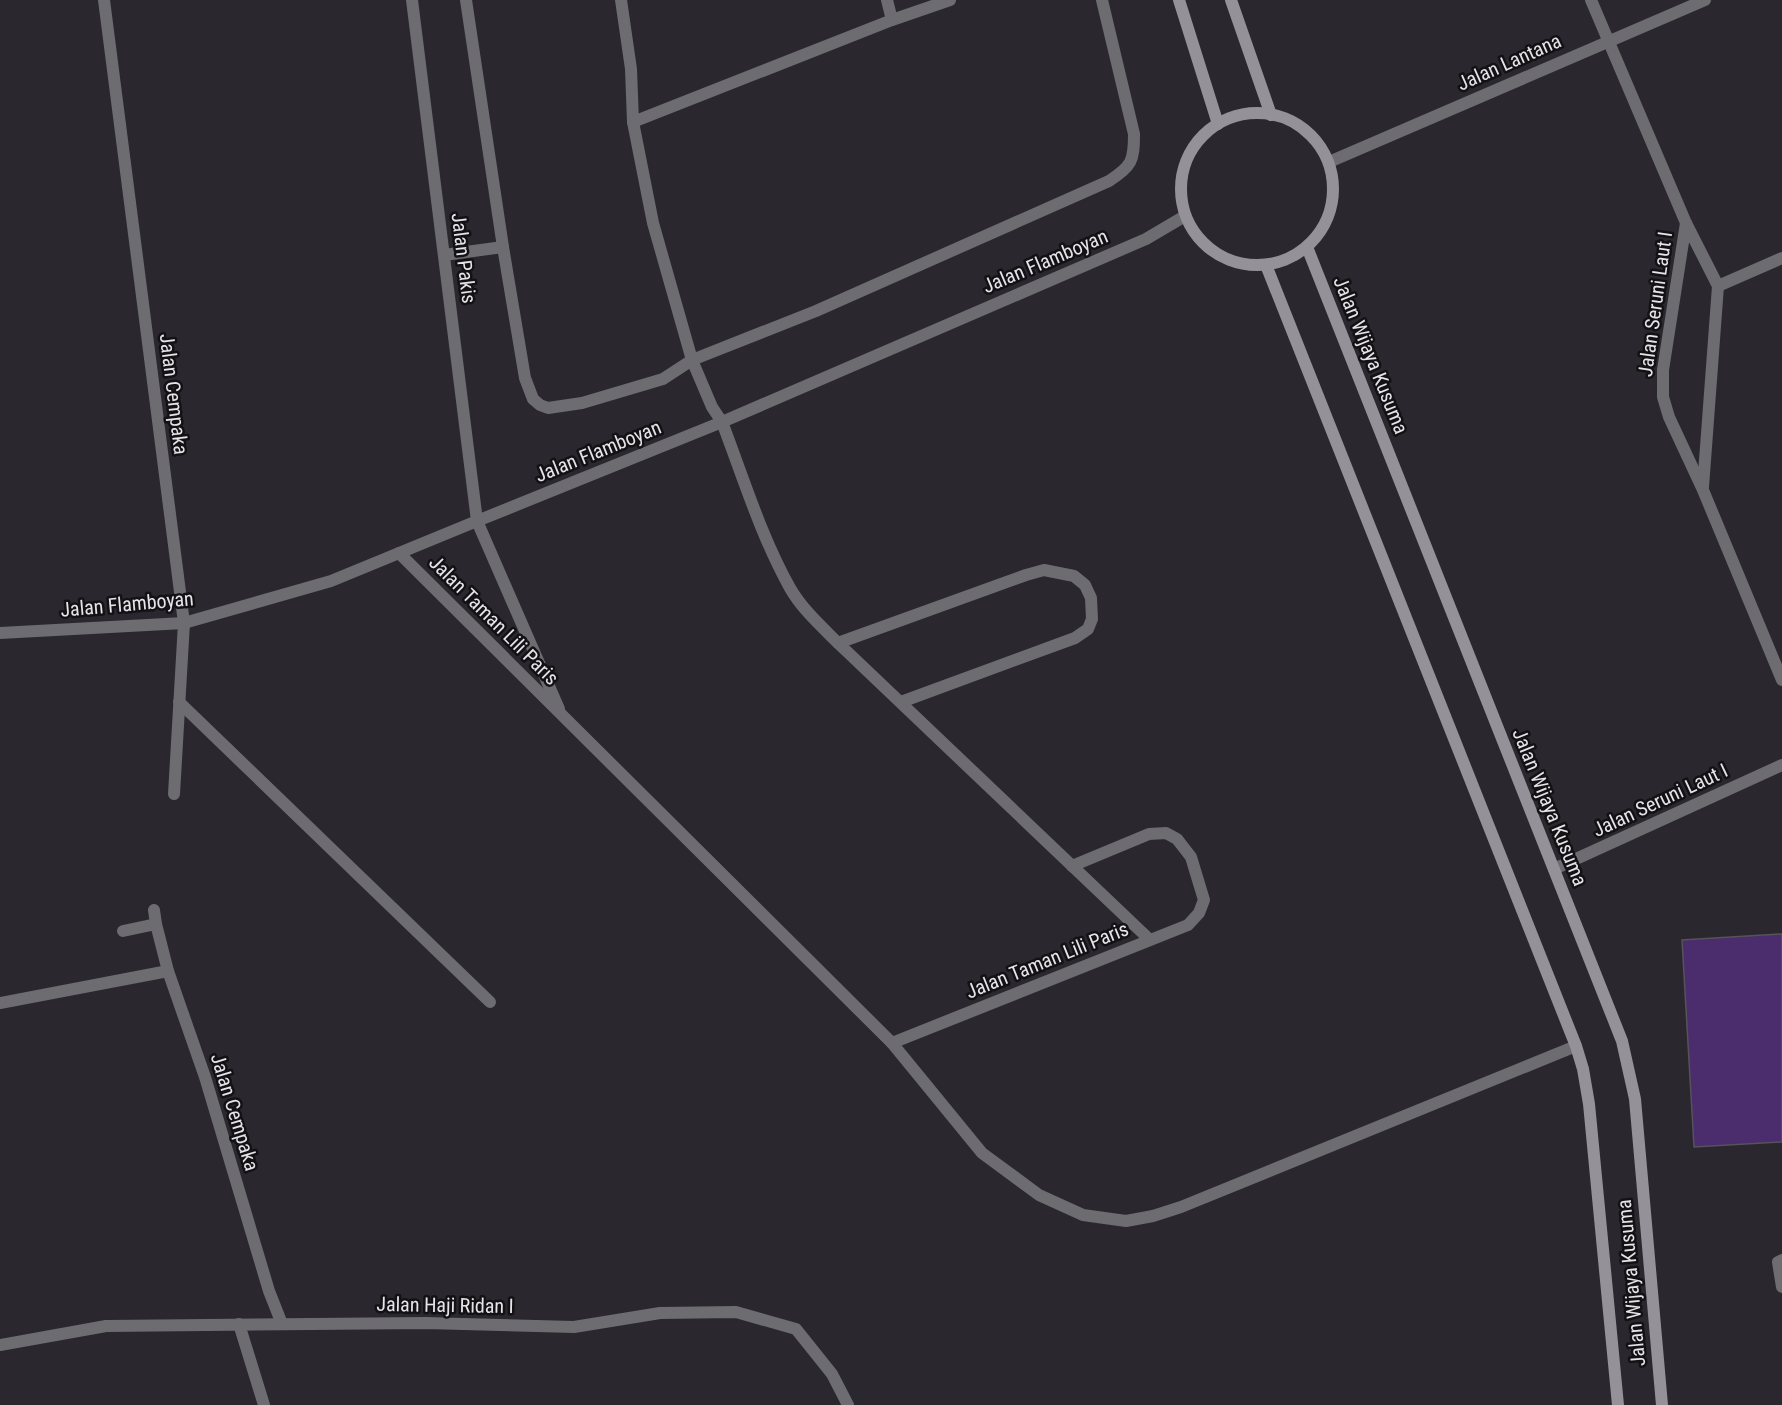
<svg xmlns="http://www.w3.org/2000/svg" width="1782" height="1405" font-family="'Roboto Condensed',sans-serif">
  <rect width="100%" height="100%" fill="#2a272e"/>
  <!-- building -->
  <polygon fill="#4b2c6c" stroke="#56535a" stroke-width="1.5" points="1782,934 1782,1142 1694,1147 1682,940"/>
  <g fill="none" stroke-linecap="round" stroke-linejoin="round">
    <!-- street -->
    <g stroke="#6d6c70" stroke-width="12">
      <polyline points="104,0 184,623 174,794"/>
      <polyline points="412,0 477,521 559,709"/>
      <path d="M466,0L503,247L525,378L533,399L540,405L548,408L582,403L663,379L692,360L816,311L1109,181C1132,166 1134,161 1134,134L1102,0"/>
      <path d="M621,0L631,69L633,122L653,223L692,360L712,407L722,422C743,477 761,536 790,588C802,609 821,626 838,643L1149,939"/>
      <polyline points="887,0 892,20"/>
      <polyline points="1591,0 1686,223 1663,370 1663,397 1669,417 1703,490 1782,680"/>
      <polyline points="633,122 892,20 950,0"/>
      <polyline points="1329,162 1705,0"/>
      <polyline points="1686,223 1718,286 1703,487"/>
      <polyline points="444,255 503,247"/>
      <polyline points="1718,286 1782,258"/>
      <polyline points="399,553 892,1043 982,1153 1039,1195 1083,1215 1126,1221 1153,1216 1181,1207 1576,1046"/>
      <polyline points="0,633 184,623 331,581 477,521 722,422 1146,239 1185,216"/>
      <polyline points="838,643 1026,575 1044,570 1074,576 1085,585 1091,598 1092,619 1088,629 1075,638 901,702"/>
      <polyline points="179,702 490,1002"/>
      <polyline points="1554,869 1782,765"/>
      <polyline points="154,910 156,924 168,971 205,1077 269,1291 282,1324"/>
      <polyline points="123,931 156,924"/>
      <polyline points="0,1003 168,971"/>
      <polyline points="892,1043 1188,925 1199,913 1204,900 1191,857 1177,839 1166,833 1149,834 1072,866"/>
      <polyline points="1782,1260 1778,1262 1782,1287"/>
      <polyline points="239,1324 264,1405"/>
      <polyline points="0,1345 106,1326 426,1323 574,1327 660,1313 736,1312 796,1329 832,1374 848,1405"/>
    </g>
    <!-- secondary -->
    <g stroke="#949298" stroke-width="12">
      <polyline points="1179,0 1218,124"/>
      <polyline points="1231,0 1271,115"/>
      <circle cx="1257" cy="189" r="76"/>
      <polyline points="1307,247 1622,1041 1635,1099 1662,1405"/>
      <polyline points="1266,265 1576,1046 1583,1069 1589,1104 1618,1405"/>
    </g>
  </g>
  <g text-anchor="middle" stroke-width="5" stroke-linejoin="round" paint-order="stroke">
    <!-- street labels -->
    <g font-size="20" fill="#e6e4e9" stroke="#121114">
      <text transform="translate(1509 62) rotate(-24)" y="7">Jalan Lantana</text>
      <text transform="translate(464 258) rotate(83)" y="7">Jalan Pakis</text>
      <text transform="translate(1045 261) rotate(-23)" y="7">Jalan Flamboyan</text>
      <text transform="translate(1655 304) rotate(-82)" y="7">Jalan Seruni Laut I</text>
      <text transform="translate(1371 355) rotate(68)" y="7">Jalan Wijaya Kusuma</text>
      <text transform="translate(174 394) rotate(83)" y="7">Jalan Cempaka</text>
      <text transform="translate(598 451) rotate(-22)" y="7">Jalan Flamboyan</text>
      <text transform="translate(127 604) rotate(-5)" y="7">Jalan Flamboyan</text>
      <text transform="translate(494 620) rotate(45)" y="7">Jalan Taman Lili Paris</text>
      <text transform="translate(1660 800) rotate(-25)" y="7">Jalan Seruni Laut I</text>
      <text transform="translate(1550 807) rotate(68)" y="7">Jalan Wijaya Kusuma</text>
      <text transform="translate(1047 960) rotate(-22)" y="7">Jalan Taman Lili Paris</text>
      <text transform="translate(235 1112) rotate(73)" y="7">Jalan Cempaka</text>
      <text transform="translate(1631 1283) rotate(-95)" y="7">Jalan Wijaya Kusuma</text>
      <text transform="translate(445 1305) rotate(1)" y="7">Jalan Haji Ridan I</text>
    </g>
  </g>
</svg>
